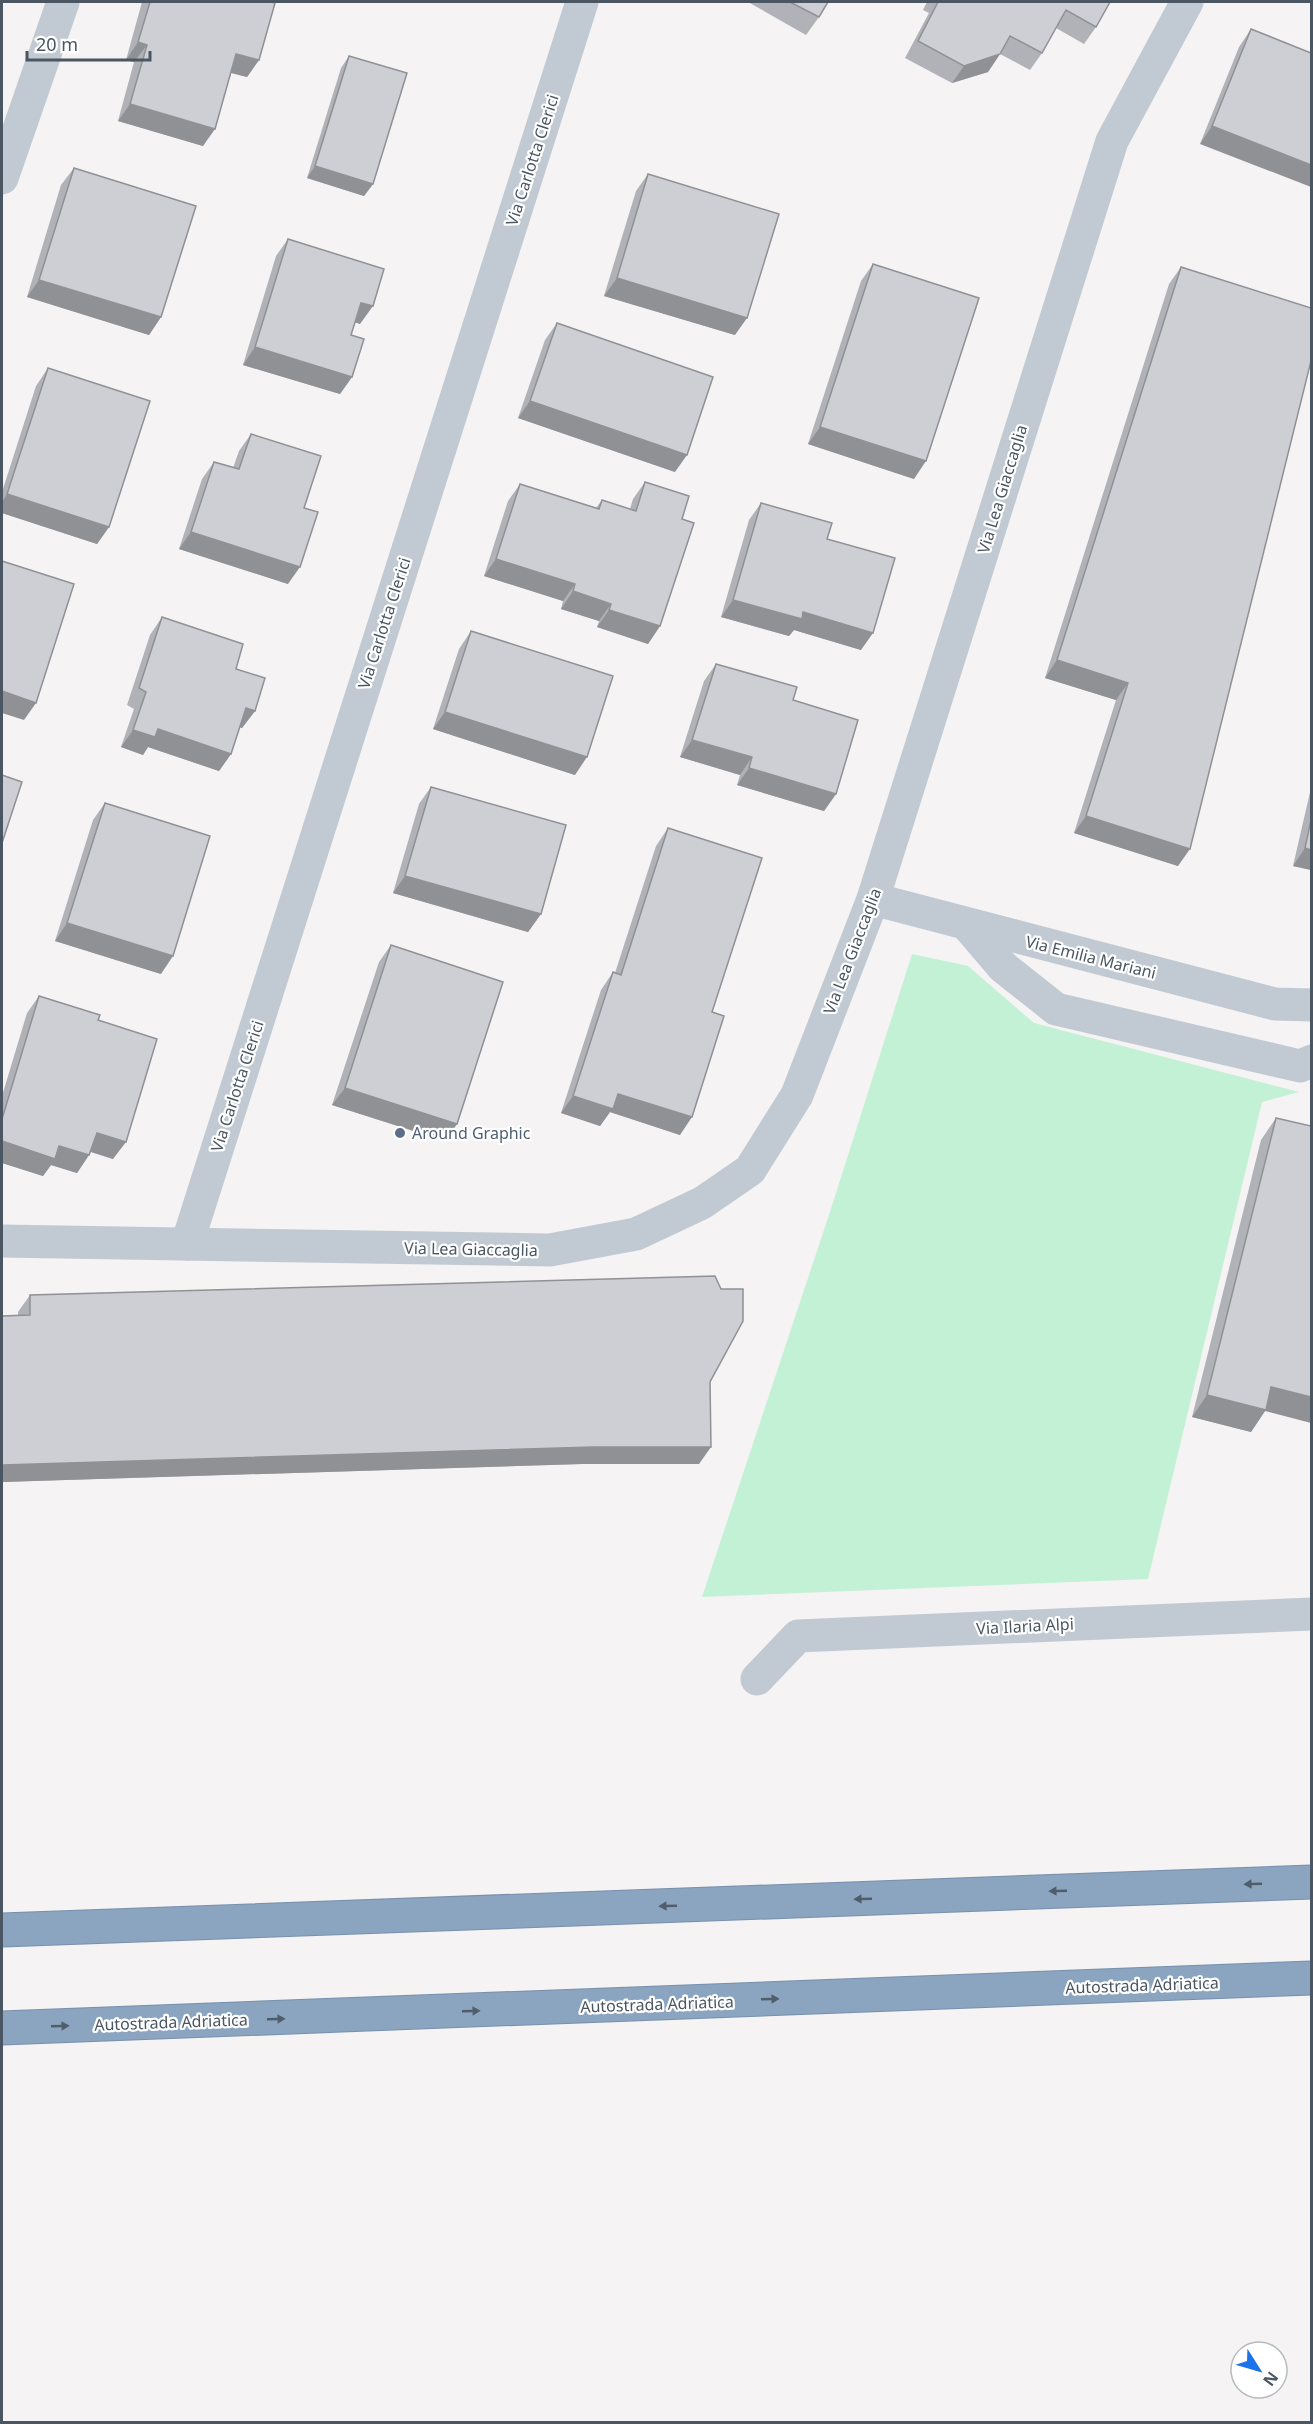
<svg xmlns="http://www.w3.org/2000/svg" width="1313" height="2424" font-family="'Noto Sans',sans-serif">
  <rect width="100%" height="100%" fill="#f5f3f3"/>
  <!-- green -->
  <polygon fill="#c3f1d5" points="912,954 968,966 1034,1023 1299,1092 1262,1102 1148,1579 702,1597 830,1212"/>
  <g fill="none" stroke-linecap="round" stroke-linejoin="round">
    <!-- highway casing -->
    <g stroke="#7690ad" stroke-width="35">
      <g id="highway">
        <polyline points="2,1930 1312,1882"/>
        <polyline points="2,2028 1312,1978"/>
      </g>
    </g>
    <!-- minor -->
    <g stroke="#c1cad2" stroke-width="33">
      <polyline points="2,178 63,2"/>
      <polyline points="873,899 1275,1004 1312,1005"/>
      <polyline points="968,926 1003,967 1056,1009 1300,1066 1312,1061"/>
      <polyline points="2,1241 550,1250 636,1234 702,1203 750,1170 797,1095 873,899 1112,141 1187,2"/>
      <polyline points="187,1244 582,2"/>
      <polyline points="757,1679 798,1636 1312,1614"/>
    </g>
    <!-- highway -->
    <use href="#highway" stroke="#8ba5c1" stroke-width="33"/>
  </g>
  <!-- wall -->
  <g fill="#b0b2b7">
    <polygon points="142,2 271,2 259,60 247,77 231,73 203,146 118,121 134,62 126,60"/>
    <polygon points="748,2 828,2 819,17 806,35"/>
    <polygon points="927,2 1110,2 1096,27 1084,44 1056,28 1042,53 1030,70 1000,54 988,72 952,83 905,58 929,13 923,10"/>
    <polygon points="1251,29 1311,53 1200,144 1239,47"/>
    <polygon points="349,56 373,184 364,196 307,178 341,68"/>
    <polygon points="74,168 161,317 149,335 27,297 61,185"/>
    <polygon points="648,174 735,335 604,296 636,191"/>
    <polygon points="288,239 360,324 355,322 351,335 352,377 340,394 243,365 276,256"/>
    <polygon points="873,264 914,479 808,444 861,281"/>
    <polygon points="1181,267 1178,866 1074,833 1116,700 1045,678 1169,284"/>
    <polygon points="557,323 675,472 518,418 545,340"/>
    <polygon points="48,368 109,527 97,544 2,513 2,492 36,386"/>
    <polygon points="251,434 304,508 288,584 179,549 202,479 214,462 233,468 239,451"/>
    <polygon points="645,482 682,519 660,626 648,644 597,627 599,621 561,609 563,601 484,576 508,501 520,484 596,508 602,500 630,509 633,499"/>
    <polygon points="761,503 827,539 861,650 794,630 789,636 721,617 749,520"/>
    <polygon points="162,617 236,669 255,711 242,728 240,727 231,754 219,771 148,747 143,755 121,747 134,709 127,705 150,635"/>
    <polygon points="471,631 575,775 433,729 459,649"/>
    <polygon points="716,664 793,700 836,794 824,811 737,785 740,775 680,757 704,681"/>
    <polygon points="431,787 541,914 528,932 393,893 419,804"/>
    <polygon points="1311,788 1311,870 1293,866"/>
    <polygon points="105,803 161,974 55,941 93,820"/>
    <polygon points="668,828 712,1012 680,1135 610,1112 600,1126 561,1113 601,990 613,972 615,973 656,846"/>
    <polygon points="391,945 457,1124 445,1141 332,1105 379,962"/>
    <polygon points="39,996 98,1020 113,1159 91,1152 77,1173 51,1165 43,1176 2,1163 2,1096 27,1013"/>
    <polygon points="1276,1118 1265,1411 1251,1432 1192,1417 1261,1140"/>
    <polygon points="30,1295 710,1382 699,1464 582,1464 2,1482 2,1316 18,1315 18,1312"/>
  </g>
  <!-- shaded-wall -->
  <g fill="#909195">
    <polygon points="138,42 147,45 134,62 126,60"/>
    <polygon points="236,54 259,60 247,77 224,71"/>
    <polygon points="1000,54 988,72 952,83 964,66"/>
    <polygon points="130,104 215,129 203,146 118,121"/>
    <polygon points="1212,126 1311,165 1311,187 1200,144"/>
    <polygon points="315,166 373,184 364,196 307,178"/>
    <polygon points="617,278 747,318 735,335 604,296"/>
    <polygon points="39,280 161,317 149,335 27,297"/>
    <polygon points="361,303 373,306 360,324 348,320"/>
    <polygon points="255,347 352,377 340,394 243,365"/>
    <polygon points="530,401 687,455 675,472 518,418"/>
    <polygon points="820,427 926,461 914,479 808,444"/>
    <polygon points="7,494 109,527 97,544 2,513 2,502"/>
    <polygon points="191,532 300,567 288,584 179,549"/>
    <polygon points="496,559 575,584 563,601 484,576"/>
    <polygon points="573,591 611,604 599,621 561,609"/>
    <polygon points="733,600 803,612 873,633 861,650 794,630 789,636 721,617"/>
    <polygon points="609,610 660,626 648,644 597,627"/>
    <polygon points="1057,660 1128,683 1116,700 1045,678"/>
    <polygon points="2,691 36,703 24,720 2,713"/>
    <polygon points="246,708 255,711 242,728 234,725"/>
    <polygon points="445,712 587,757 575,775 433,729"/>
    <polygon points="158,729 231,754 219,771 148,747 143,755 121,747 133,730"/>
    <polygon points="692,740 752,757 740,775 680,757"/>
    <polygon points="749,768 836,794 824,811 737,785"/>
    <polygon points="1086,816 1190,849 1178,866 1074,833"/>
    <polygon points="1305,848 1311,850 1311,870 1293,866"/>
    <polygon points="405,876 541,914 528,932 393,893"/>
    <polygon points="67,923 173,956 161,974 55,941"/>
    <polygon points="345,1088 457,1124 445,1141 332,1105"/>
    <polygon points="618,1094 692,1117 680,1135 610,1112 600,1126 561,1113 573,1096"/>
    <polygon points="97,1133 126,1142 113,1159 85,1150"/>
    <polygon points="2,1141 59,1146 89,1155 77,1173 51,1165 43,1176 2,1163"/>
    <polygon points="1271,1387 1311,1397 1311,1423 1265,1411 1251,1432 1192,1417 1207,1395"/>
    <polygon points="594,1447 711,1447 699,1464 582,1464 2,1482 2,1465"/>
  </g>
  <!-- building -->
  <g fill="#cdcfd5" stroke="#909195" stroke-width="1.5">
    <polygon points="150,2 271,2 275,3 259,60 236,54 215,129 130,104 147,45 138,42"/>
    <polygon points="790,2 828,2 819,17"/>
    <polygon points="938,2 1110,2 1096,27 1066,10 1042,53 1010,36 1000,54 964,66 918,41"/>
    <polygon points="1251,29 1311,53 1311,165 1212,126"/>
    <polygon points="349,56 407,73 373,184 315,166"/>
    <polygon points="74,168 196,206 161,317 39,280"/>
    <polygon points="648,174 779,214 747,318 617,278"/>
    <polygon points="288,239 384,269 373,306 361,303 351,335 364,339 352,377 255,347"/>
    <polygon points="873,264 979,298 926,461 820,427"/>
    <polygon points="1181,267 1311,308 1311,361 1190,849 1086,816 1128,683 1057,660"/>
    <polygon points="557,323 713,377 687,455 530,401"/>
    <polygon points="48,368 150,401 109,527 7,494"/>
    <polygon points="251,434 321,456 304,508 318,512 300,567 191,532 214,462 239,469"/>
    <polygon points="645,482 689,496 682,519 694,523 660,626 609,610 611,604 573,591 575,584 496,559 520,484 599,509 602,500 636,511"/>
    <polygon points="761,503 832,523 827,539 895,558 873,633 803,612 802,619 733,600"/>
    <polygon points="2,561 74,584 36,703 2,691"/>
    <polygon points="162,617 243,644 236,669 265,678 255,711 246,708 231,754 158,729 155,737 133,730 146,692 139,688"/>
    <polygon points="471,631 613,676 587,757 445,712"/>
    <polygon points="716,664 797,687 793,700 858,720 836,794 749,768 752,757 692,740"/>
    <polygon points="2,775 22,782 2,843"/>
    <polygon points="431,787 566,825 541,914 405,876"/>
    <polygon points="105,803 210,836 173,956 67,923"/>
    <polygon points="1311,820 1311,850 1305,848"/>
    <polygon points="668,828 762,858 712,1012 724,1016 692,1117 618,1094 613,1109 573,1096 613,972 621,975"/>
    <polygon points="391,945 503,982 457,1124 345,1088"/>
    <polygon points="39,996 100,1015 98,1020 157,1039 126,1142 97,1133 89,1155 59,1146 55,1159 2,1141 2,1119"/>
    <polygon points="1276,1118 1311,1126 1311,1397 1271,1387 1266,1410 1207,1395"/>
    <polygon points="715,1276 721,1289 743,1289 743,1321 710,1382 711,1447 594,1447 2,1465 2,1316 30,1315 30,1295"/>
  </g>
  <!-- one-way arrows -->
  <defs><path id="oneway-solid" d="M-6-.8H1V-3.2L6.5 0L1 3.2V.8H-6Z" transform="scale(1.5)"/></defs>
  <g fill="#505e6b">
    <use href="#oneway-solid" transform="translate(1253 1884) rotate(178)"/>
    <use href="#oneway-solid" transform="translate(1058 1891) rotate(178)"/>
    <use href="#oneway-solid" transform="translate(863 1899) rotate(178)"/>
    <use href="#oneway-solid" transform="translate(668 1906) rotate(178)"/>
    <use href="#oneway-solid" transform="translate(770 1999) rotate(-2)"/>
    <use href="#oneway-solid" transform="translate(471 2011) rotate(-2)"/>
    <use href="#oneway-solid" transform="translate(276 2019) rotate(-2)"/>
    <use href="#oneway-solid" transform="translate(60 2026) rotate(-2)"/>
  </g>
  <!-- markers -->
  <circle fill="#5c6f8a" stroke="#fff" stroke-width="2" cx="400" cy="1133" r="6"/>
  <g text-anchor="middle" stroke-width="4.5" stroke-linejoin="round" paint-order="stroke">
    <!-- street labels -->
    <g font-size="16" fill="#4a5661" stroke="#fff">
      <text transform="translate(532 160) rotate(-72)" y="6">Via Carlotta Clerici</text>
      <text transform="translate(1002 489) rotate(-73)" y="6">Via Lea Giaccaglia</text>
      <text transform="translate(384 623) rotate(-72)" y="6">Via Carlotta Clerici</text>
      <text transform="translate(852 951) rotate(-69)" y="6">Via Lea Giaccaglia</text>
      <text transform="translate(1091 957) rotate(14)" y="6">Via Emilia Mariani</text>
      <text transform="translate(237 1086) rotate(-72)" y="6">Via Carlotta Clerici</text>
      <text transform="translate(471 1249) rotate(1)" y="6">Via Lea Giaccaglia</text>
      <text transform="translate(1025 1626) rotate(-3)" y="6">Via Ilaria Alpi</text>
      <text transform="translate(1142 1985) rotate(-2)" y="6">Autostrada Adriatica</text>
      <text transform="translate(657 2004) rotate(-2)" y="6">Autostrada Adriatica</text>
      <text transform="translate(171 2022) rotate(-2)" y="6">Autostrada Adriatica</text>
    </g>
    <!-- service labels -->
    <g font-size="16" fill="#4e5e75" stroke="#fff" text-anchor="start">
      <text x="412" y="1139">Around Graphic</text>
    </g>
  </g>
  <!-- border -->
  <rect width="1313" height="2424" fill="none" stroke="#4a5661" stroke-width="6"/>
  <!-- north arrow -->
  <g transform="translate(1259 2370) rotate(127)"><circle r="28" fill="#ffffff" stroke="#b7bbc0" stroke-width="1.5"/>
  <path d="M0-4.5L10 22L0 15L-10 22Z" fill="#1a73e8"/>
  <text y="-9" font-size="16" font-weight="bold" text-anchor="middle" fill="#4a5661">N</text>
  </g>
  <!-- scale -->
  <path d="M27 51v9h123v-9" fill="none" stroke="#4a5661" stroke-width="3"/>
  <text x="36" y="51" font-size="18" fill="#4a5661" stroke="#ffffff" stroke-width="4.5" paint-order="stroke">20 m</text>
</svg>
